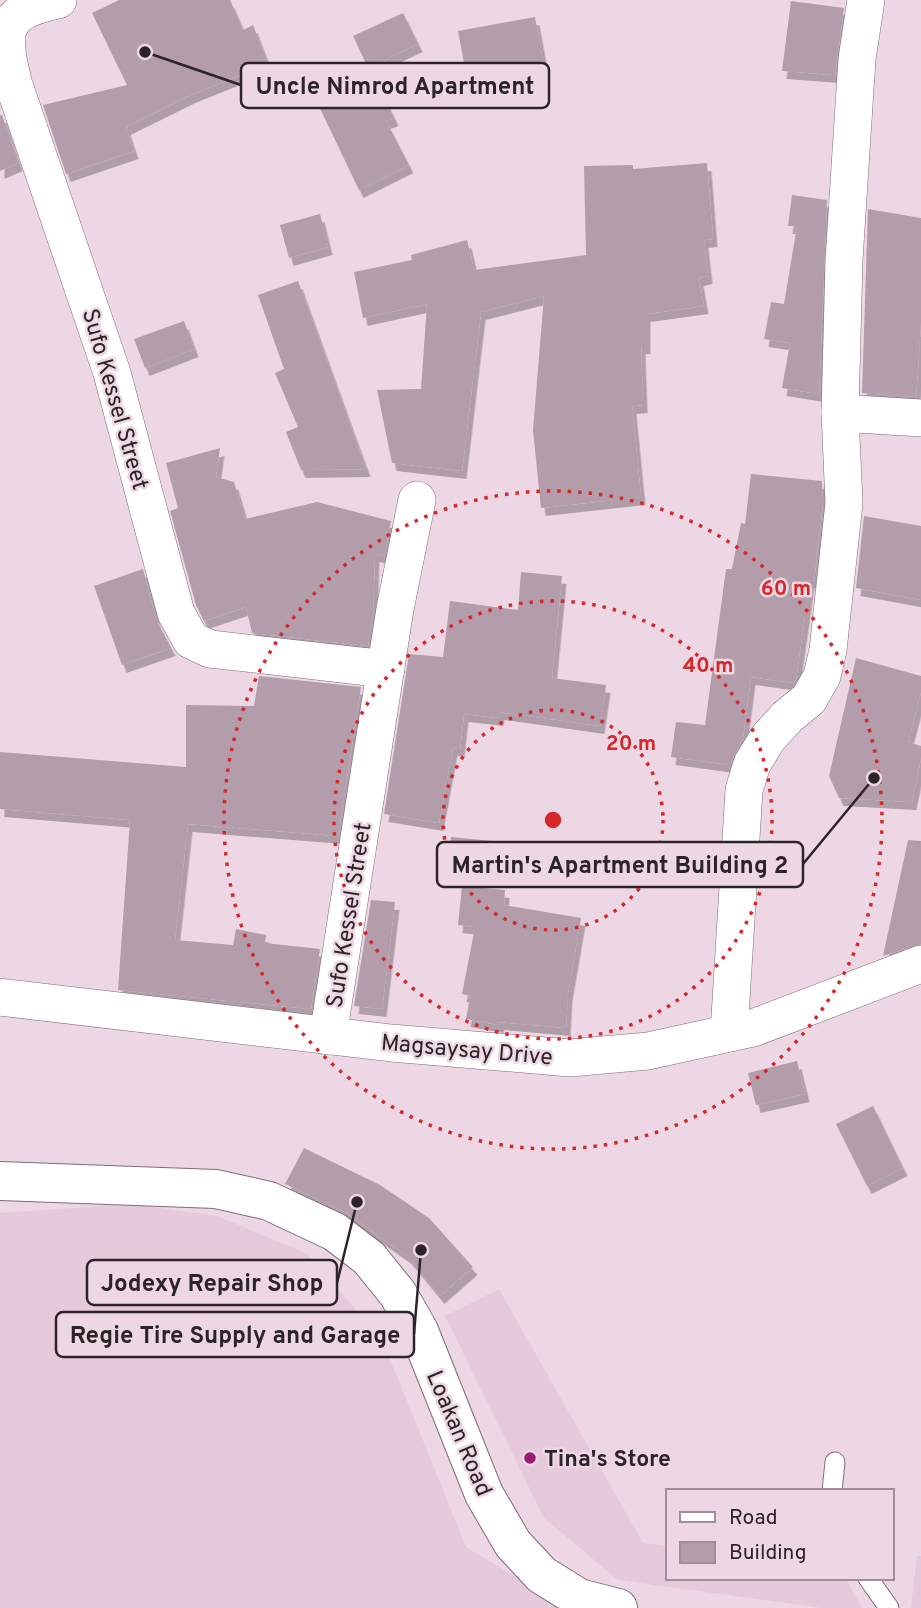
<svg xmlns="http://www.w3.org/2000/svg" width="921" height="1608" font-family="Overpass,sans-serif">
  <defs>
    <filter id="shadow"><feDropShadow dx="4.5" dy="8" stdDeviation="0" flood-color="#0004"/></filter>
  </defs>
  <rect width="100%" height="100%" fill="#eed7e5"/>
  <!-- built -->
  <g fill="#e6c9db">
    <polygon points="132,1204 217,1216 306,1253 382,1339 466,1547 567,1608 0,1608 0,1213"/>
    <polygon points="499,1289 643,1543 667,1546 667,1578 846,1578 862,1608 822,1608 618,1580 544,1518 445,1316"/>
    <polygon points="917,1556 921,1556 921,1608 911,1608"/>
  </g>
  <!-- building -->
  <g fill="#b39dab" filter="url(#shadow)">
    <polygon points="119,0 230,0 243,30 253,25 268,64 191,95 126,127 134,151 66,174 43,105 127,85 92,13"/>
    <polygon points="791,1 844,8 835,75 782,71"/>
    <polygon points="403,13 418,44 368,68 353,36"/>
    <polygon points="535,17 543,61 500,69 501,74 467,79 458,31"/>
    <polygon points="373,73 394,118 386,121 409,165 359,190 316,100"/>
    <polygon points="0,115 2,115 18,163 0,171"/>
    <polygon points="707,163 713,239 704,240 708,276 699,278 704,306 646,314 646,346 641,346 643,405 632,406 641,497 541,508 533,430 544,296 481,312 462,471 392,463 377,390 421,389 427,304 363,318 354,272 412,260 411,255 467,240 474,270 586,255 584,166 633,165 633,169"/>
    <polygon points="792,195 827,200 819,394 782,388 790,343 764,339 771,302 784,304 797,226 788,226"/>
    <polygon points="868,209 921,218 921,322 916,397 862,393"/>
    <polygon points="320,214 328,247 289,258 280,225"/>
    <polygon points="298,281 366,469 301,470 286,432 298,427 275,373 284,369 258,295"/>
    <polygon points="184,321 194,349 145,368 134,339"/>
    <polygon points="220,448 216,477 234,482 245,519 317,502 391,521 384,556 375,554 373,611 368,646 252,633 246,607 204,621 196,605 170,511 178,508 166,463"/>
    <polygon points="751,474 822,481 823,502 814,581 810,580 796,679 794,683 751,677 743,738 730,765 671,757 676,722 705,725 726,569 732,569 741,523 745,524"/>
    <polygon points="864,516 921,526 921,600 856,588"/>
    <polygon points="143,569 156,619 171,648 122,665 94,586"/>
    <polygon points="521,572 562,576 552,678 606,685 600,726 500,712 499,718 464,714 460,749 453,748 439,823 384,814 409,654 443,657 450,601 518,610"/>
    <polygon points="856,658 921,676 921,692 908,742 921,746 921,758 912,802 839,798 829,776"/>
    <polygon points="259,676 361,687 338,836 188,824 175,940 233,945 236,929 266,935 265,943 320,949 311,1009 118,990 130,820 0,809 0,752 186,767 186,705 254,706"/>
    <polygon points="451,837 492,841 488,880 447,876"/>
    <polygon points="908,840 921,841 921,944 883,956"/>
    <polygon points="462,886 505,890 504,905 581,918 568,993 566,1028 500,1022 499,1025 466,1019 470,996 462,994 475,927 458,925"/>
    <polygon points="371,900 395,902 382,1009 354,1006"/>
    <polygon points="797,1061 805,1094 756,1105 748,1073"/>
    <polygon points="873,1106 903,1168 867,1186 836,1124"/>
    <polygon points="304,1148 380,1185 429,1218 473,1267 440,1296 407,1256 345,1212 285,1184"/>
  </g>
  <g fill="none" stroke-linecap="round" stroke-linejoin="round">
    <!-- service casing -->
    <g stroke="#7f6b78" stroke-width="21">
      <g id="service">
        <polyline points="832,1491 835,1462"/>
        <polyline points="868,1578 889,1608"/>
      </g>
    </g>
    <!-- minor casing -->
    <g stroke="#7f6b78" stroke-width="38">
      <g id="minor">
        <path d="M58,0C0,12 0,32 14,85L112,373L176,613L191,640L210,649L386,669"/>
        <polyline points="840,413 921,418"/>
        <polyline points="0,997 391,1043 570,1058 648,1051 753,1028 921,964"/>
        <polyline points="729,1033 744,790 752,764 768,738 787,717 809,699 822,676 828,650 844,503 840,413 844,260 857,59 866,0"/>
        <polyline points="328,1036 395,609 417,500"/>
      </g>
    </g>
    <!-- secondary casing -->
    <g stroke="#7f6b78" stroke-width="40">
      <polyline id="secondary" points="0,1181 216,1189 269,1201 335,1232 369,1258 398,1294 419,1331 484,1494 513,1544 542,1575 579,1598 618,1608"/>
    </g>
    <!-- service -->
    <use href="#service" stroke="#fff" stroke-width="19"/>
    <!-- minor -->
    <use href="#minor" stroke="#fff" stroke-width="37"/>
    <!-- secondary -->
    <use href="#secondary" stroke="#fff" stroke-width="38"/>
  </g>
  <!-- distance rings -->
  <g fill="none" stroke="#d62828" stroke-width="3.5" stroke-dasharray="3.5 7">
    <circle cx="553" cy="820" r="110"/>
    <circle cx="553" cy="820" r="219"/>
    <circle cx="553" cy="820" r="329"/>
  </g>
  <!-- markers -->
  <circle fill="#961e79" stroke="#eed7e5" stroke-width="2.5" cx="530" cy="1458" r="7"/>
  <g text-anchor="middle" stroke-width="5" stroke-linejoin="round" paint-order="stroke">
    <!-- street labels -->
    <g font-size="23" fill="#2c2429" stroke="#eed7e5">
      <text transform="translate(116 399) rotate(74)" y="8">Sufo Kessel Street</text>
      <text transform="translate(348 915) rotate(-81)" y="8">Sufo Kessel Street</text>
      <text transform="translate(467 1049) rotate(5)" y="8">Magsaysay Drive</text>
      <text transform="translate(460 1433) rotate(67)" y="8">Loakan Road</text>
    </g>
    <!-- poi labels -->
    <g font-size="23" font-weight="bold" fill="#2c2429" stroke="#eed7e5" text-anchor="start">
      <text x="544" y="1466">Tina's Store</text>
    </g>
  </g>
  <circle cx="553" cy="820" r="10" fill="#d62828" stroke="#eed7e5" stroke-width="3.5"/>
  <g font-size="21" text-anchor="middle" font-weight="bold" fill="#d62828" stroke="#eed7e5" stroke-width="5" stroke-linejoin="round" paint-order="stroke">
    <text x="786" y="595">60 m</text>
    <text x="708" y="672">40 m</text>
    <text x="631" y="750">20 m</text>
  </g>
  <!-- callouts -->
  <path fill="none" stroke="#2c2429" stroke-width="2.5" d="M145 52L241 85M874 778L803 864M357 1202L337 1283M421 1250L414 1334"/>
  <g fill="#2c2429" stroke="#eed7e5" stroke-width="2.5">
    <circle cx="145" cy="52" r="7"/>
    <circle cx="874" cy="778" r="7"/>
    <circle cx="357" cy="1202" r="7"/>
    <circle cx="421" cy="1250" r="7"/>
  </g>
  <g fill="#eed7e5" stroke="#2c2429" stroke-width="2.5">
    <rect x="241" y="63" width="308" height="45" rx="7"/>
    <rect x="437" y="842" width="366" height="45" rx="7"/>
    <rect x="87" y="1260" width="250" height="45" rx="7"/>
    <rect x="56" y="1312" width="358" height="45" rx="7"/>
  </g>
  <g font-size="24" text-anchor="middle" font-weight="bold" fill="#2c2429">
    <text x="395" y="94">Uncle Nimrod Apartment</text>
    <text x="620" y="873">Martin's Apartment Building 2</text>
    <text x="212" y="1291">Jodexy Repair Shop</text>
    <text x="235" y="1343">Regie Tire Supply and Garage</text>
  </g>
  <!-- legend -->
  <rect x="666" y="1489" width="228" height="91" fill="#eed7e5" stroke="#a08f9a" stroke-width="2"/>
  <rect x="680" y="1512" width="35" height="10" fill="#ffffff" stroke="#a08f9a" stroke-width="2"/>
  <text x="729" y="1524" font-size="21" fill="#2c2429">Road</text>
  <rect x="680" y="1542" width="35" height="21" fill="#b39dab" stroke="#a08f9a" stroke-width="2"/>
  <text x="729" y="1559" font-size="21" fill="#2c2429">Building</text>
</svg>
